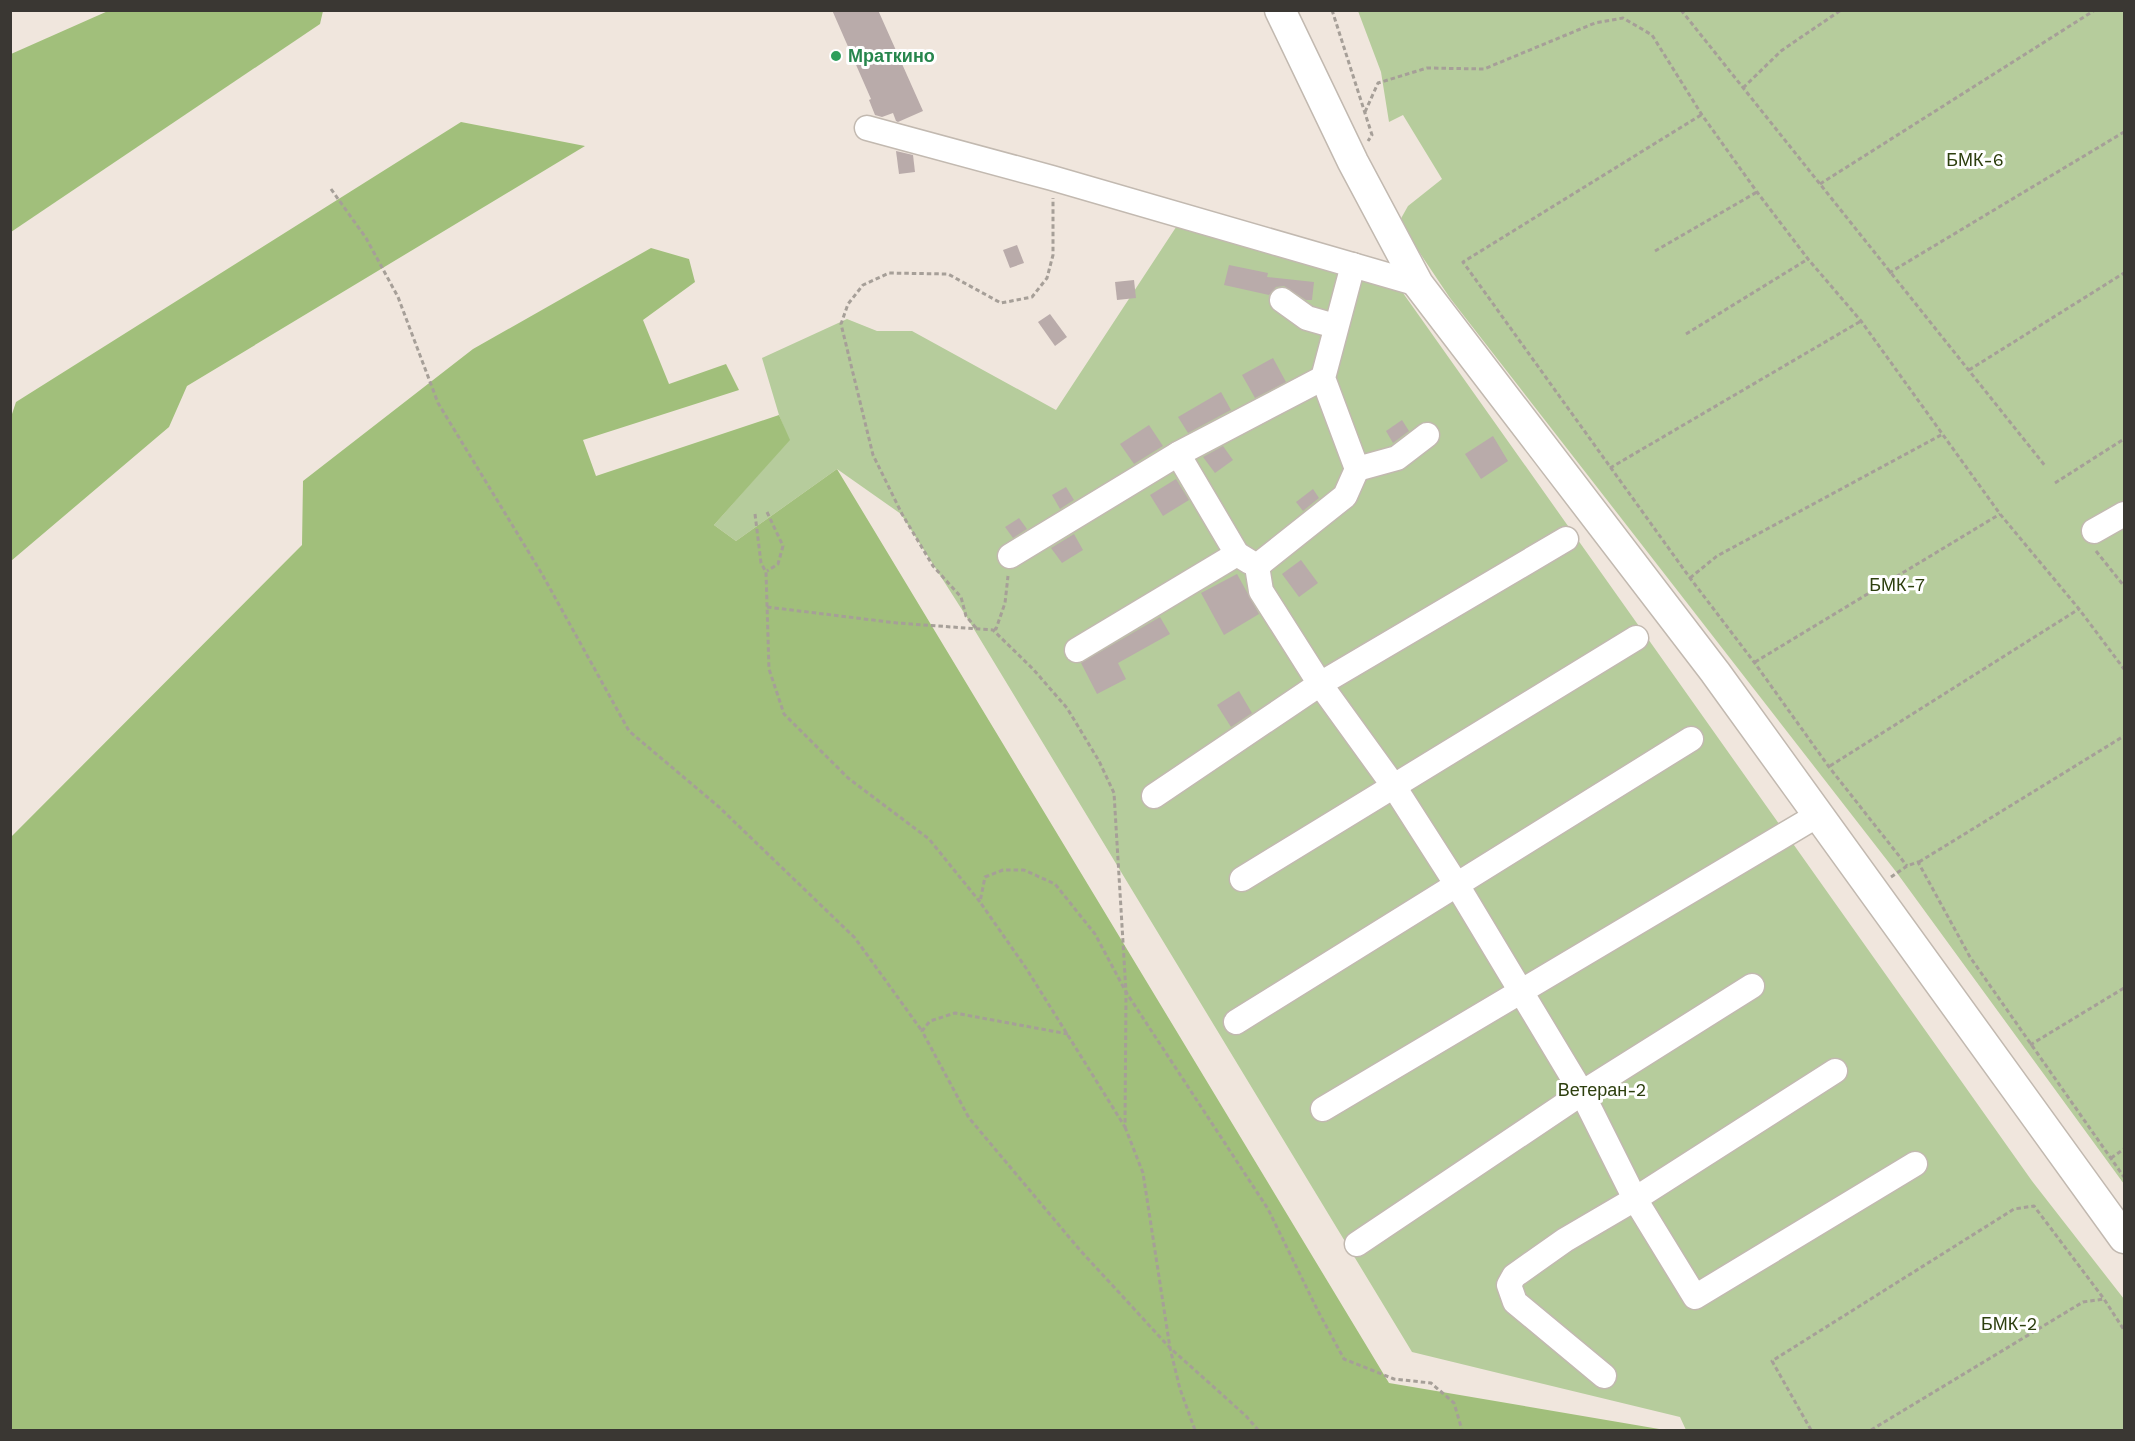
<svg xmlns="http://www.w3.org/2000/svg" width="2135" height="1441" font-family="'Work Sans',sans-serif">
  <rect width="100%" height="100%" fill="#f0e6dd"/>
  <!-- green -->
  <g fill="#b6cc9c">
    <polygon points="1358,11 2124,11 2124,1184 1897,873 1450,298 1399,222 1408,206 1442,179 1403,115 1389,122 1381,72"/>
    <polygon points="1184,215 1386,269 2032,1181 2124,1299 2124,1430 1686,1430 1680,1417 1412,1352 966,616 901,514 837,469 736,541 714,525 789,440 779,415 762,358 847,319 877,331 912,331 1056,410"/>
  </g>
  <!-- forest -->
  <g fill="#a1bf7b">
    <polygon points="108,11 323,11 320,24 11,232 11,54"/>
    <polygon points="461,122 585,146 187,386 169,427 11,561 10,420 16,402"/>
    <polygon points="651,248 689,259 695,282 643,320 669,384 726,364 739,390 583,440 596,476 779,415 790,440 714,525 736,541 837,469 1389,1383 1665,1430 11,1430 11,837 302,545 303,481 473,349"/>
  </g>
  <!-- building -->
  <g fill="#b9abaa">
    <polygon points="832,10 878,10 923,111 898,122 896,121 893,113 882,117 875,115 869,100 871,99"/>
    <polygon points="896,151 913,155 915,172 899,174"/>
    <polygon points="1017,245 1024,263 1010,268 1003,250"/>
    <polygon points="1229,265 1268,273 1267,277 1314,282 1312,300 1306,300 1284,286 1276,287 1269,295 1224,285"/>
    <polygon points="1134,280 1136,298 1117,300 1115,282"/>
    <polygon points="1050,314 1067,337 1055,346 1038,322"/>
    <polygon points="1273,358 1286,382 1255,398 1242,375"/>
    <polygon points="1221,392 1231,410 1188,433 1178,417"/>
    <polygon points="1402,420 1409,431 1393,443 1386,431"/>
    <polygon points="1149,425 1163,446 1134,464 1120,444"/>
    <polygon points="1493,436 1508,461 1481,479 1465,454"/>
    <polygon points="1223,446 1233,460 1215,473 1203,457"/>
    <polygon points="1176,479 1189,500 1163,516 1150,495"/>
    <polygon points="1066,487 1074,500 1060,509 1052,495"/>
    <polygon points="1313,489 1319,498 1303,511 1296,502"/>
    <polygon points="1019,518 1027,529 1013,538 1005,527"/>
    <polygon points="1074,534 1083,550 1062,563 1051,548"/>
    <polygon points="1301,560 1318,583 1299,597 1282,574"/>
    <polygon points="1237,574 1259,614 1224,635 1201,593"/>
    <polygon points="1160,617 1170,634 1118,663 1126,679 1097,694 1081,663"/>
    <polygon points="1239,691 1252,713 1231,727 1217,705"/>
  </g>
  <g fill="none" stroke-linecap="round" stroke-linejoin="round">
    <!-- minor casing -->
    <g stroke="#c2b9b0" stroke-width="27">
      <g id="minor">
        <polyline points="867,128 1052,178 1418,284"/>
        <polyline points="1353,265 1323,378 1357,469 1345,496 1257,566 1261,591 1320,684 1393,785 1457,885 1582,1093 1635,1199 1695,1297 1915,1164"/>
        <polyline points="1282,300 1307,318 1335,326"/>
        <polyline points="1178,454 1237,554 1250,562"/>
        <polyline points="1357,469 1397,458 1427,435"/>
        <polyline points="2094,531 2124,514"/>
        <polyline points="1010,556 1178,454 1323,378"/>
        <polyline points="1077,650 1237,554"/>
        <polyline points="1154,796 1320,684 1566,539"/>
        <polyline points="1242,879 1636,638"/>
        <polyline points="1236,1022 1691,739"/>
        <polyline points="1323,1109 1818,815"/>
        <polyline points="1357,1244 1582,1093 1752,986"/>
        <polyline points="1604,1376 1515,1302 1509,1285 1514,1276 1565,1240 1635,1199 1835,1071"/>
      </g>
    </g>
    <!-- major casing -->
    <g stroke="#c2b9b0" stroke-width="33">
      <polyline id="major" points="1280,10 1353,162 1418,284 1715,672 2124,1238"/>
    </g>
    <!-- path -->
    <g stroke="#a69f98" stroke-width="3" stroke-dasharray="4.5 3" stroke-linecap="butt">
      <polyline points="1332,10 1372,135 1368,141"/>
      <polyline points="1681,10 2046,467"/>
      <polyline points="1743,88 1781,51 1841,10"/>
      <polyline points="1365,112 1378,83 1427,68 1484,69 1595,23 1623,18 1652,35 1702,115 1757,192 1808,259 1861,321 2000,514 2079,609 2124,669"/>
      <polyline points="1701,115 1463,262 1690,578 1754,662 1829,767 1907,866"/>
      <polyline points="1820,184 2095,10"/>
      <polyline points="331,189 366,238 398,297 438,403 542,574 629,731 719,807 855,938 922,1031"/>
      <polyline points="1655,251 1757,192"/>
      <polyline points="1889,273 2124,132"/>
      <polyline points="1686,334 1808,259"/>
      <polyline points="1969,370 2124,273"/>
      <polyline points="1610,468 1861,321"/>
      <polyline points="2055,483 2124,439"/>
      <polyline points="767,512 783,546 778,564 767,571"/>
      <polyline points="755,514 761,563 766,572 769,669 784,714 848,778 929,839 980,902 985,877 1003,870 1024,870 1055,884 1095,934 1126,992 1268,1209 1318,1311 1344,1359 1394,1379 1431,1383 1454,1403 1462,1430"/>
      <polyline points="2096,551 2124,586"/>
      <polyline points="1690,578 1717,556 1943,434"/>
      <polyline points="767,607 897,623 993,630 1033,669 1067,708 1099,761 1114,793 1126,992 1125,1127 1026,968 980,902"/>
      <polyline points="976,628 966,616 961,597 933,566 902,514 873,455 841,324 848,304 863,285 889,273 948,274 1001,303 1032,297 1047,278 1053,255 1053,198"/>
      <polyline points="994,629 996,629 1005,603 1008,576"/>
      <polyline points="1755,662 2000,514"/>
      <polyline points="1830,766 2079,609"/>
      <polyline points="1919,862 2124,736"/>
      <polyline points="1891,877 1907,866 1918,862 1970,957 2124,1177"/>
      <polyline points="1068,1034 955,1013 930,1021 922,1031 969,1118 1079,1249 1170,1348 1246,1416 1258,1430"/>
      <polyline points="2030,1045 2124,988"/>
      <polyline points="1125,1127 1143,1173 1170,1348 1180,1389 1195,1430"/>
      <polyline points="2111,1158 2124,1149"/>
      <polyline points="1811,1430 1772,1361 2014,1209 2034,1206 2104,1299 2124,1330"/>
      <polyline points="1871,1430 2083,1302 2104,1299"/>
    </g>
    <!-- minor -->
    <use href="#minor" stroke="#fff" stroke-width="24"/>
    <!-- major -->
    <use href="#major" stroke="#fff" stroke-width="30"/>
  </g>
  <!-- markers -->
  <circle fill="#2e9e5b" stroke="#fff" stroke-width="2" cx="836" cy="56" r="6"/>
  <g text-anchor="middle" stroke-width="6" stroke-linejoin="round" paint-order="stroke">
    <!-- leisure labels -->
    <g font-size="18" font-weight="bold" fill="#27864d" stroke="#fff" text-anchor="start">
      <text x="848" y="62">Мраткино</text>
    </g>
    <!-- park labels -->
    <g font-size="18" fill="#2d3f0e" stroke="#fff">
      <text x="1975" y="166">БМК-6</text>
      <text x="1897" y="591">БМК-7</text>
      <text x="1602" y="1096">Ветеран-2</text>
      <text x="2009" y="1330">БМК-2</text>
    </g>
  </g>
  <!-- border -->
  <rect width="2135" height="1441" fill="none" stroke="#3a3733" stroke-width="24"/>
</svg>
